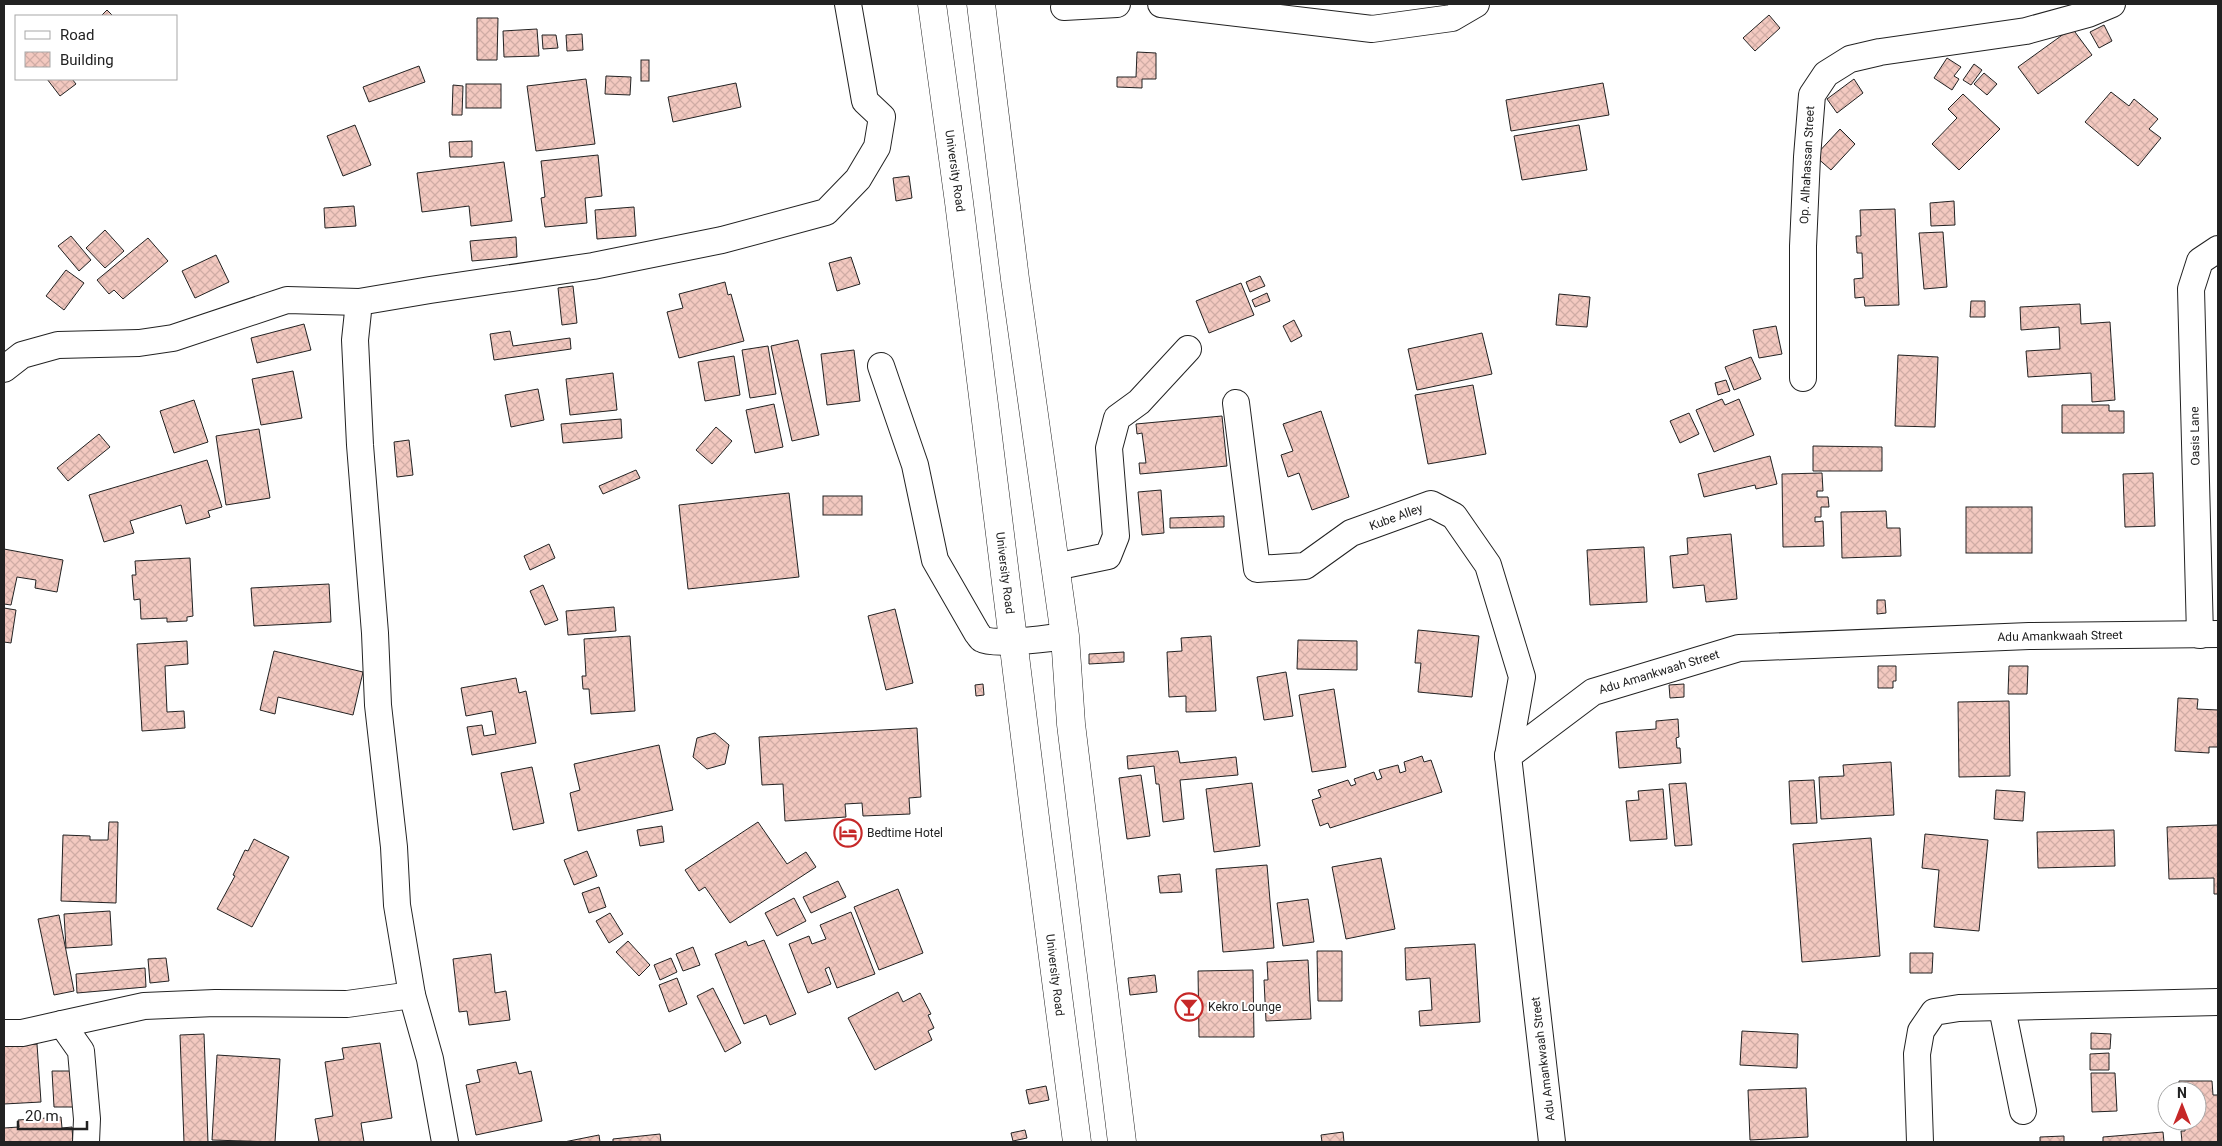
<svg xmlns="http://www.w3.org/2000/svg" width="2222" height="1146" font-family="Roboto,sans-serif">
  <defs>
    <pattern id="building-cross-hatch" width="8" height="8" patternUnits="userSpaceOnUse" patternTransform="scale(1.25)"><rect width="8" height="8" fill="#f3c9c0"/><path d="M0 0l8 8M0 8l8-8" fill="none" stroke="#d0aca5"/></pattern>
  </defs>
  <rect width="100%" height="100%" fill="#fff"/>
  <!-- building -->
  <g fill="url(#building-cross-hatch)" stroke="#222">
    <polygon points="107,10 113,16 101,16"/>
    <polygon points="1769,15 1780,28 1755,51 1743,38"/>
    <polygon points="477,18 498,18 497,60 477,60"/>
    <polygon points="2104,25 2112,41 2099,48 2090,32"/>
    <polygon points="2072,28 2092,55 2038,94 2018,67"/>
    <polygon points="537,29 539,56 504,57 503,31"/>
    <polygon points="582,34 583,50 567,51 566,35"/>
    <polygon points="542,35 556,35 558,48 543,49"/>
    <polygon points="1137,52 1156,53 1156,79 1142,79 1142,88 1117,87 1117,77 1136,77"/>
    <polygon points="1947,58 1961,67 1954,76 1959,79 1952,90 1934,78"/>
    <rect x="641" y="60" width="8" height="21"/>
    <polygon points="1974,64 1982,70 1971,85 1963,80"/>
    <polygon points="419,66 425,82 369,102 363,87"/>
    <polygon points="1984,73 1997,84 1987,95 1974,84"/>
    <polygon points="606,76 631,77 630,95 605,94"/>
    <polygon points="47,79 72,79 76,84 60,96"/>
    <polygon points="586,79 595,144 536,151 527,86"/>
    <polygon points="1854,79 1863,93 1837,113 1827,99"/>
    <polygon points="736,83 741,107 673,122 668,97"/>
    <polygon points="1603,83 1609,115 1511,131 1506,100"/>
    <rect x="466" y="84" width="35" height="24"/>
    <polygon points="453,85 463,86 462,115 452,115"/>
    <polygon points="2111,92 2129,106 2134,99 2158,119 2149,129 2161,138 2138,166 2085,122"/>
    <polygon points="1963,94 2000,129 1959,170 1932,144 1957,118 1948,109"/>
    <polygon points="355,125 371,165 343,176 327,136"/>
    <polygon points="1579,125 1587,170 1522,180 1514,136"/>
    <polygon points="1840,129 1855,144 1831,170 1815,156"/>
    <polygon points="472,141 472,157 450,157 449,142"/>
    <polygon points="598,155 602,196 585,198 587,223 545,227 541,198 545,197 541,161"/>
    <polygon points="504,162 512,221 471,226 469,206 422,212 417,173"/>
    <polygon points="909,176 912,198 896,201 893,178"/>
    <polygon points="1954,201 1955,225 1931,226 1930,203"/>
    <polygon points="354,206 356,226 325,228 324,208"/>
    <polygon points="634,207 636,236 597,239 595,210"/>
    <polygon points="1895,209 1899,305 1865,306 1864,297 1855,298 1854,279 1863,278 1862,253 1857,253 1856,236 1861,236 1860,210"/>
    <polygon points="105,230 124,251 105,268 86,248"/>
    <polygon points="1943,232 1947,287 1924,289 1919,233"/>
    <polygon points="71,236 91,260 79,271 58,246"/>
    <polygon points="516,237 517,257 472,261 470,241"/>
    <polygon points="148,238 168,261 123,299 114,290 109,294 97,280"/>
    <polygon points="216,255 229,282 195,298 182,271"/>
    <polygon points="851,257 860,284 837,291 829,263"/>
    <polygon points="66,270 84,283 64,310 46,296"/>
    <polygon points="1260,276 1265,286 1250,292 1246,282"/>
    <polygon points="725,282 728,295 731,294 744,341 679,358 667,312 683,308 679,294"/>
    <polygon points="1241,283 1254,315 1209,333 1196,301"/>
    <polygon points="573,286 577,323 562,325 558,288"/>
    <polygon points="1267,293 1270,301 1255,307 1252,300"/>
    <polygon points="1559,294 1590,297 1587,327 1556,325"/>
    <polygon points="1971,301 1985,301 1985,317 1970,317"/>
    <polygon points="2080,304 2081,324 2110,322 2115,400 2092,402 2091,373 2028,377 2026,351 2060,349 2059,327 2021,330 2020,307"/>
    <polygon points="1294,320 1302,336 1291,342 1283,326"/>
    <polygon points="304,324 311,350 257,363 251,338"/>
    <polygon points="1776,326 1782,354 1759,358 1753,330"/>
    <polygon points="510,331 513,346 570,338 571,349 494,360 490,334"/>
    <polygon points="1482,333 1492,374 1417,390 1408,349"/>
    <polygon points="798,340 819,435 792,441 771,346"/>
    <polygon points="768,346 776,394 750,398 742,350"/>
    <polygon points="854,350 860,401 827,405 821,354"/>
    <polygon points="1898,355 1938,357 1935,427 1895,426"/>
    <polygon points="734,356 740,395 705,401 698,362"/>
    <polygon points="1751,357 1761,379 1734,390 1725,367"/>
    <polygon points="293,371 302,418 261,425 252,379"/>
    <polygon points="613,373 617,410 570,415 566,379"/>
    <polygon points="1726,380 1730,391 1718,395 1715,383"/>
    <polygon points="1473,385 1486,454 1428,464 1415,395"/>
    <polygon points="538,389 544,420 511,427 505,395"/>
    <polygon points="1722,399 1725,405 1739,399 1754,435 1714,452 1696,410"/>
    <polygon points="194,400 208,442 174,453 160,411"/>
    <polygon points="774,404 783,447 755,453 746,410"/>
    <polygon points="2062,405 2109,405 2109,411 2124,411 2124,433 2062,433"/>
    <polygon points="1321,411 1349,497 1312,510 1299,473 1288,477 1281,455 1293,451 1283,424"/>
    <polygon points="1689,413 1699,434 1680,443 1670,421"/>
    <polygon points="1222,416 1227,466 1140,474 1139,463 1146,463 1142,433 1137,434 1136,424"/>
    <polygon points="621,419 622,438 563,443 561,424"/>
    <polygon points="716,427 732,441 712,464 696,450"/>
    <polygon points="259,429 270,498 226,505 216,436"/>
    <polygon points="99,434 110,447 68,481 57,468"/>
    <polygon points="409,440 413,475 397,477 394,442"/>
    <polygon points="1813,446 1882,447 1882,471 1813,471"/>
    <polygon points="1770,456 1777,484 1756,489 1755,485 1704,497 1698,474"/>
    <polygon points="207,460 222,507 208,511 210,517 186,524 181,505 130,521 134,533 104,542 89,495"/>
    <polygon points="636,470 640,478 603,494 599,486"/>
    <polygon points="1822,473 1823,491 1817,491 1817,497 1828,497 1829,507 1821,507 1821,517 1815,517 1815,522 1823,521 1824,546 1783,547 1782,474"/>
    <polygon points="2153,473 2155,526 2125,527 2123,474"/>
    <polygon points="1161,490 1164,533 1142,535 1138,492"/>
    <polygon points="789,493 799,577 688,589 679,505"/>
    <rect x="823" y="496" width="39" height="19"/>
    <rect x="1966" y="507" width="66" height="46"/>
    <polygon points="1886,511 1887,528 1900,528 1901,556 1842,558 1841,512"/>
    <polygon points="1224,516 1224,527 1170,528 1170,518"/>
    <polygon points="1731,534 1737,599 1706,602 1704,585 1673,588 1670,556 1688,554 1687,538"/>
    <polygon points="549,544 555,558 530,570 524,556"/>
    <polygon points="1644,547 1647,602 1590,605 1587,550"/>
    <polygon points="4,549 63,560 57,592 35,588 36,580 17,577 11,605 4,604"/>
    <polygon points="190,558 193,616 187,617 187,621 167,622 167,618 141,619 140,599 134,600 132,575 136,575 135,561"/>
    <polygon points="329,584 331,622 254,626 251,588"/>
    <polygon points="543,585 558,620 545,625 530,591"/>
    <polygon points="1877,600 1885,600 1886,613 1877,614"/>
    <polygon points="614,607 616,631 568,635 566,611"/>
    <polygon points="4,608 16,610 11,643 4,642"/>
    <polygon points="895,609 913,683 886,690 868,616"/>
    <polygon points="1418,630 1479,636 1472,697 1418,692 1421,663 1415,663"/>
    <polygon points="630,636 635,711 591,714 589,689 583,689 582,676 586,676 584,639"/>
    <polygon points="1211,636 1216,711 1186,712 1186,696 1169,697 1167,652 1182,651 1181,638"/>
    <polygon points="1298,640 1357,641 1357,670 1297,669"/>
    <polygon points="187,641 188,664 165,666 167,712 184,711 185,728 142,731 137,644"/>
    <polygon points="274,651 363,672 353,715 278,697 275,714 260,710"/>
    <polygon points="1124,652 1124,662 1089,664 1089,654"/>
    <polygon points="1878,666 1896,666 1896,681 1893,681 1893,688 1878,688"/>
    <polygon points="2009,666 2028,666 2027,694 2008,694"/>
    <polygon points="1286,672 1293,716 1264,720 1257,677"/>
    <polygon points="516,678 519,693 526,691 536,743 472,755 467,727 482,725 484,736 496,734 492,711 466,716 461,688"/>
    <polygon points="983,684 984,695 976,696 975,685"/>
    <polygon points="1684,684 1684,697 1670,698 1669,685"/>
    <polygon points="1334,689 1346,767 1312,772 1299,695"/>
    <polygon points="2178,698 2198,699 2197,709 2218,710 2218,747 2209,747 2209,753 2175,751"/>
    <polygon points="2009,701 2010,776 1959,777 1958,702"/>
    <polygon points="1678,719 1679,737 1676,738 1677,748 1680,748 1681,763 1619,768 1616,732 1656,729 1656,721"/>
    <polygon points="917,728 921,797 909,798 910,814 863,816 862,803 845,804 846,817 785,821 783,784 762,785 759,737"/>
    <polygon points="715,733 729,745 725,764 707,769 693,757 697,738"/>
    <polygon points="659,745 673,810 578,831 570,793 580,790 574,764"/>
    <polygon points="1178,751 1180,763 1236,757 1238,775 1180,780 1184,819 1163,822 1159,784 1156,784 1154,766 1128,769 1127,756"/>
    <polygon points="1422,756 1424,762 1431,760 1442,792 1330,828 1328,823 1320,826 1312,800 1321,797 1318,790 1348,780 1351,786 1356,784 1354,779 1374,772 1377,780 1382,778 1379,770 1398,765 1400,773 1406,771 1404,762"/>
    <polygon points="1891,762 1894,815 1821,819 1819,777 1844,776 1843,765"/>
    <polygon points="532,767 544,823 513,830 501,773"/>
    <polygon points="1141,775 1150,836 1127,839 1119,778"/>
    <polygon points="1814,780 1817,823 1791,824 1789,781"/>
    <polygon points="1252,783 1260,846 1214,852 1206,789"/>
    <polygon points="1686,783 1692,845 1675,846 1669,784"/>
    <polygon points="1663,789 1667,839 1630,841 1626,801 1639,800 1638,791"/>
    <polygon points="1996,790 2025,792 2023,821 1994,819"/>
    <polygon points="109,822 118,822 116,903 61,901 63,835 90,836 90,840 108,840"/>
    <polygon points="758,822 787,864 806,852 816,867 730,923 705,887 699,891 685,870"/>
    <polygon points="2218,825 2218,894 2214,894 2214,878 2169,879 2167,827"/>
    <polygon points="662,826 664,842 640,846 637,830"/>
    <polygon points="2114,830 2115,866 2038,868 2037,832"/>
    <polygon points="1925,834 1988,840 1979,931 1934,927 1939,870 1922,868"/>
    <polygon points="1871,838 1880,956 1802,962 1793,844"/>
    <polygon points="254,839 289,857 252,927 217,909 235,876 233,875 245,850 248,851"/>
    <polygon points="587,851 597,876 574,885 564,860"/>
    <polygon points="1381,858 1395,929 1346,939 1332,867"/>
    <polygon points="1267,865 1274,948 1223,952 1216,869"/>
    <polygon points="1180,874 1182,892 1160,893 1158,876"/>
    <polygon points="838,881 846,897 811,913 803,897"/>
    <polygon points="599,887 606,907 589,913 582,893"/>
    <polygon points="898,889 923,953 879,970 854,907"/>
    <polygon points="794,898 806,921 777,936 765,913"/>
    <polygon points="1308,899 1314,942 1283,946 1277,903"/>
    <polygon points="110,911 112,945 66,948 64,914"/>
    <polygon points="851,912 875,974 837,988 829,967 825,969 831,984 808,993 789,944 809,936 812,944 826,939 820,925"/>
    <polygon points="610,913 623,934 609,943 596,921"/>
    <polygon points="59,915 74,991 54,995 38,919"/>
    <polygon points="764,940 796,1014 770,1025 766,1015 744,1024 715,954 746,941 748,946"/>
    <polygon points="628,941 650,965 639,976 616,952"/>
    <polygon points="1475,944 1480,1022 1420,1026 1419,1011 1432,1010 1430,978 1406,980 1405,948"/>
    <polygon points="693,947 700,965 683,971 676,954"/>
    <polygon points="1317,951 1342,951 1342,1001 1318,1001"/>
    <polygon points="1910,953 1933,953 1932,973 1910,973"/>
    <polygon points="491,954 495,993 506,991 510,1020 469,1025 467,1011 459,1012 453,959"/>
    <polygon points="166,958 169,981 150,983 148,959"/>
    <polygon points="671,958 677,972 660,980 654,965"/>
    <polygon points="1308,960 1311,1019 1266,1021 1264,980 1268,980 1267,962"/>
    <polygon points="145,968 146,987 77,993 76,974"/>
    <polygon points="1253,970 1254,1037 1199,1037 1198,971"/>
    <polygon points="1155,975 1157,992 1130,995 1128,978"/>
    <polygon points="677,978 687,1004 669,1012 659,985"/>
    <polygon points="713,988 741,1043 725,1052 697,996"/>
    <polygon points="898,992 903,1002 920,993 931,1014 928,1015 934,1028 928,1031 932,1040 875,1070 848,1018"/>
    <polygon points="1742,1031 1798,1034 1797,1068 1740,1065"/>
    <polygon points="2091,1033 2111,1034 2110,1049 2091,1049"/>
    <polygon points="204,1034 208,1142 184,1142 180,1035"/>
    <polygon points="380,1043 392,1118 361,1123 364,1142 319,1142 315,1119 333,1116 325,1062 344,1059 342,1048"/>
    <polygon points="37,1044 41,1102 4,1104 4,1046"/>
    <polygon points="2109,1053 2109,1070 2090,1070 2090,1054"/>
    <polygon points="217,1055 280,1059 275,1142 212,1140"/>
    <polygon points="516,1062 519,1074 531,1071 542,1121 476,1135 466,1085 480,1082 477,1070"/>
    <polygon points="52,1071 76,1071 77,1107 54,1107"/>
    <polygon points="2091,1073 2115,1073 2117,1111 2092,1112"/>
    <polygon points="2179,1081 2212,1081 2213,1095 2218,1095 2218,1142 2182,1142 2181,1131 2185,1131 2185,1121 2197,1121 2197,1091 2179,1091"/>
    <polygon points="1046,1086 1049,1100 1029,1104 1026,1090"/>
    <polygon points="1806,1088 1808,1137 1750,1140 1748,1090"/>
    <polygon points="61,1117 62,1128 72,1127 73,1142 4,1142 4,1128 19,1127 18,1120"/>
    <polygon points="1025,1130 1027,1138 1013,1141 1011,1133"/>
    <polygon points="1343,1132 1344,1142 1322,1142 1321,1135"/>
    <polygon points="2163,1132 2164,1142 2103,1142 2103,1137"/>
    <polygon points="660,1134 661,1142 613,1142 613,1139"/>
    <polygon points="599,1135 600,1142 564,1142"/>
    <polygon points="2064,1136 2064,1142 2040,1142 2040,1137"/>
  </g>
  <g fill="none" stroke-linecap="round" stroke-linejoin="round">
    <!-- minor casing -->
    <g stroke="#222" stroke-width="28">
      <g id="minor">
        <polyline points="1161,4 1372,29 1452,18 1476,4"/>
        <polyline points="1064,7 1117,4"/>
        <path d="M881,366L915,465L935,560L977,633C979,635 980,638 982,639C993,646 1050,638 1065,636"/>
        <polyline points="4,369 22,355 58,345 139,343 173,338 287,300 359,302"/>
        <polyline points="1803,378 1803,246 1807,157 1812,95 1826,74 1850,59 1880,52 2026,31 2088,14 2112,4"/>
        <polyline points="1236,403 1257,569 1305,566 1351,533 1431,504 1454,516 1488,565 1522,677 1508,756"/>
        <polyline points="1055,567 1108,556 1116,536 1109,448 1117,418 1139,402 1188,349"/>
        <polyline points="2200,635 2191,289 2200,261 2218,249"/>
        <polyline points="2002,1008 2023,1111"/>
        <polyline points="62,1024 144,1006 215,1003 347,1004 412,995"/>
        <polyline points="4,1033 22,1033 62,1024 81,1051 87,1119 86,1142"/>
        <polyline points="445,1142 430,1059 412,995 397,905 394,847 378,705 375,633 360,445 355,340 359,302 430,290 593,266 722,240 826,212 858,179 877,147 882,117 865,101 848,4"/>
        <polyline points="1552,1142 1508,756 1593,692 1739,648 2029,636 2218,634"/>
        <polyline points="1920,1142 1917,1054 1921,1031 1934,1012 1959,1008 2218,1002"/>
      </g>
    </g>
    <!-- highway casing -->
    <g stroke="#222" stroke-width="29">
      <g id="highway">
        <polyline points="932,4 959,202 1037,834 1077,1142"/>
        <polyline points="981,4 1015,279 1065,636 1071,724 1122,1142"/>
      </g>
    </g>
    <!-- minor -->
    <use href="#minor" stroke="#fff" stroke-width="26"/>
    <!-- highway -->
    <use href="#highway" stroke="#fff" stroke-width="28"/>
  </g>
  <!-- icons -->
  <defs>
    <g id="hotel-ring" transform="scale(1.4375)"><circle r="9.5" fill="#fff" stroke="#c62828" stroke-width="1.5"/><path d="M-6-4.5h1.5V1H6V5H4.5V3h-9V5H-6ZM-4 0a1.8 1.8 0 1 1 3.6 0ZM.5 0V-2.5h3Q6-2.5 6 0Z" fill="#c62828"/></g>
    <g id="bar-ring" transform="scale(1.4375)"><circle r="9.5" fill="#fff" stroke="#c62828" stroke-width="1.5"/><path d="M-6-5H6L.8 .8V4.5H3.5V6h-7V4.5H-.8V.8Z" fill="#c62828"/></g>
  </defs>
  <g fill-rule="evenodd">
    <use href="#hotel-ring" x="848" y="833"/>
    <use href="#bar-ring" x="1189" y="1007"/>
  </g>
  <g text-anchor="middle" stroke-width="4" stroke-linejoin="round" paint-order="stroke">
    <!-- street labels -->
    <g font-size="12" fill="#222" stroke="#fff">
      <text transform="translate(1807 165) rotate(-87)" y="4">Op. Alhahassan Street</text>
      <text transform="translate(955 171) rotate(82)" y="4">University Road</text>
      <text transform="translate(2195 436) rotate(-91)" y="4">Oasis Lane</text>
      <text transform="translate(1396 517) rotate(-20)" y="4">Kube Alley</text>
      <text transform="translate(1005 573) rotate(83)" y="4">University Road</text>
      <text transform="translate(2060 636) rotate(-1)" y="4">Adu Amankwaah Street</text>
      <text transform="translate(1659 672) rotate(-17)" y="4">Adu Amankwaah Street</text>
      <text transform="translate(1055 975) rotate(83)" y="4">University Road</text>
      <text transform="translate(1543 1059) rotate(-97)" y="4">Adu Amankwaah Street</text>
    </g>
    <!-- poi labels -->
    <g font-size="12" fill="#222" stroke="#fff" text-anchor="start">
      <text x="867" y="837">Bedtime Hotel</text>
      <text x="1208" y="1011">Kekro Lounge</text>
    </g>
  </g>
  <!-- border -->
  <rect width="2222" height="1146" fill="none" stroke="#222222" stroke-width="10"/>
  <!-- legend -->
  <rect x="15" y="15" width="162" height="65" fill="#ffffff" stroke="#a7a7a7"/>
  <rect x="25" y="31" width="25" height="8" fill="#ffffff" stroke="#a7a7a7"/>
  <text x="60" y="40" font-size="15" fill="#222222">Road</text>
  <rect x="25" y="52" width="25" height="15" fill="url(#building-cross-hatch)" stroke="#a7a7a7"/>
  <text x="60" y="65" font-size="15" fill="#222222">Building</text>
  <!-- north arrow -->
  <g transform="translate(2182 1106)"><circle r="24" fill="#ffffff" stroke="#a7a7a7"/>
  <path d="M0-4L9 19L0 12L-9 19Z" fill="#c62828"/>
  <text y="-8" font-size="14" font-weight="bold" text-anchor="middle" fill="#222222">N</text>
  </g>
  <!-- scale -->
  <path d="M18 1121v8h69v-8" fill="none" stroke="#222222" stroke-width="2.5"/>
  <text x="25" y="1121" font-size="15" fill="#222222" stroke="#ffffff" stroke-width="4" paint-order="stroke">20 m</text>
</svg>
